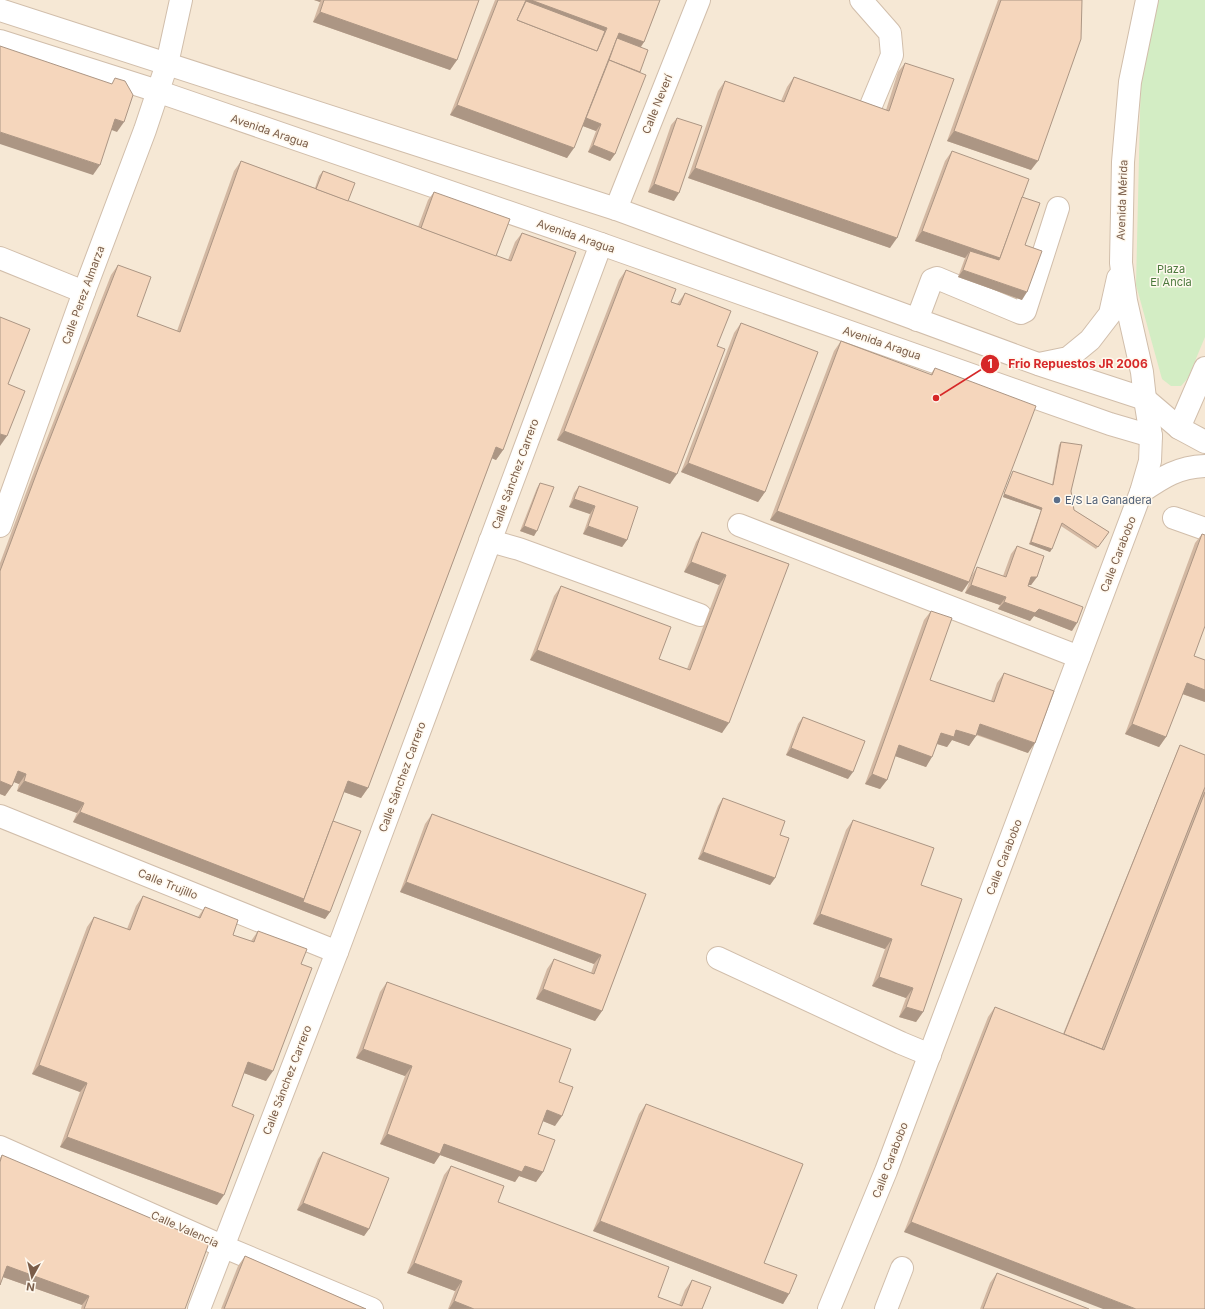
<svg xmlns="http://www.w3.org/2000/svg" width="1205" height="1309" font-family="Inter,sans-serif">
  <rect width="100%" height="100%" fill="#fef6e7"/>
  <!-- residential -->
  <rect fill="#f6e8d5" x="0" y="0" width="1205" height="1309"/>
  <!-- green -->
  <polygon fill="#d3edc4" points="1157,0 1205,0 1205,337 1188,378 1181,386 1171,386 1162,379 1136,285 1141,72"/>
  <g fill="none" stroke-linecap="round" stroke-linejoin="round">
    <!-- minor casing -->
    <g stroke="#d1beab" stroke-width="24">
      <g id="minor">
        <polyline points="861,0 890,33 892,55 870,108"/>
        <polyline points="0,10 616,209 1038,364 1145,399 1179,428 1205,442"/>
        <polyline points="0,41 148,88 601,244 1110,424 1151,436"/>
        <polyline points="616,209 699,0"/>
        <polyline points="0,258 84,292"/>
        <polyline points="917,320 932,280 937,278 1016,311 1021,313 1025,311 1058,208"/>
        <polyline points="1039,364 1068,358 1090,340 1110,314 1118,278"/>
        <polyline points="1179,428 1205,368"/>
        <path d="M1141,492C1163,477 1178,467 1205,466"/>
        <polyline points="1174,518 1205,529"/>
        <polyline points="739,525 1079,657"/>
        <polyline points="0,526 84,292 145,130 167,64 181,0"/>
        <polyline points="490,541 519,549 700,615"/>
        <polyline points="0,816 337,952"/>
        <polyline points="718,958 901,1043 930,1055"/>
        <polyline points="0,1147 222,1246 372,1309"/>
        <polyline points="199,1309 337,952 601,244"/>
        <polyline points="829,1309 886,1171 1141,492 1150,461 1151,436 1145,399 1142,372 1126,301 1121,263 1123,162 1130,82 1147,0"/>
        <polyline points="886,1309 902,1268"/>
      </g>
    </g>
    <!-- minor -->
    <use href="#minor" stroke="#fff" stroke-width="22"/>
  </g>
  <!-- wall -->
  <g fill="#d3b8a2">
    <polygon points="314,0 479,0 457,60 450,70 313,22 320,2"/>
    <polygon points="495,0 660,0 644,42 641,47 640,72 615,154 610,161 588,152 596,131 583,126 567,158 450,115"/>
    <polygon points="998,0 1082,0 1031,170 947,141"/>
    <polygon points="905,63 890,248 688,178 718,91 725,81 781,101 787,87 794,77 886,110 898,72"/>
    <polygon points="677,118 674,201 648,192 671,125"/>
    <polygon points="952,151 1022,197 1025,245 1022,300 958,277 965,258 915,241 945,161"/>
    <polygon points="241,161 315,188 319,176 323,171 348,201 418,227 428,200 434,192 496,256 508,260 515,242 522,233 503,450 496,460 492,458 368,788 361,798 344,792 333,821 330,912 325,919 73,822 77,813 17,791 19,784 14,782 12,786 5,796 0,794 0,563 33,474 111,275 118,265 137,316 177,331 234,171"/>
    <polygon points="626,270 671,302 677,304 685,293 717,346 670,484 557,440 619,280"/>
    <polygon points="741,323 765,492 758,502 681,472 734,333"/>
    <polygon points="841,341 930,375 935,368 969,582 962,592 770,520 834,351"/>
    <polygon points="1061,442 1074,510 1109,532 1096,549 1061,526 1050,552 1029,544 1041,510 1003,497 1012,473 1013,471 1052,485 1059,445"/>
    <polygon points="540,483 534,536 520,531 537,488"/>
    <polygon points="579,486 627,540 622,547 583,534 590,514 569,507 574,493"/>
    <polygon points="702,532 789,564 722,733 530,660 554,596 561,586 659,659 687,669 719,585 684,572 696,542"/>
    <polygon points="1202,534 1194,656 1205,660 1205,702 1182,694 1166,737 1159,747 1125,734 1195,543"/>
    <polygon points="1017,546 1037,577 1031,585 1028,585 1028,586 1072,631 1034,616 1030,621 998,609 1000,605 965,593 972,575 977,567 1003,576 1011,554"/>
    <polygon points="931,611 930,680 991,701 997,683 1004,673 1028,753 976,735 969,746 952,740 947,747 937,744 926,767 895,756 887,780 880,789 865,784 924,620"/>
    <polygon points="803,717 848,779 786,755 798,724"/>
    <polygon points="1180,745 1205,755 1205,1309 904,1232 988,1017 995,1007 1063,1034 1179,747"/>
    <polygon points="723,798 780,835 775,878 770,885 698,859 718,806"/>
    <polygon points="432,814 646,894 602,1011 595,1021 536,999 547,969 554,959 591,973 594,964 400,892 425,824"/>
    <polygon points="853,820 921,885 923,1012 916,1022 899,1017 906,998 872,986 885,949 813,924 846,830"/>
    <polygon points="143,896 198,917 205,907 233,935 251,941 258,931 301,964 266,1081 244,1073 232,1106 217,1205 60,1147 80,1092 32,1074 87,927 94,917 127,929 136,906"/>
    <polygon points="387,982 559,1082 555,1126 543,1121 538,1134 543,1172 536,1182 519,1176 515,1182 440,1155 434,1164 380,1144 405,1076 356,1058 380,992"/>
    <polygon points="646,1104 764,1263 789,1294 783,1304 593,1231 639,1114"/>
    <polygon points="323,1152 369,1229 364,1236 297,1210 318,1159"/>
    <polygon points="2,1155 185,1309 81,1309 82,1305 3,1277 0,1285 0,1158"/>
    <polygon points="451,1166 498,1202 658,1297 679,1305 685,1290 692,1280 702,1309 448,1309 455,1291 407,1273 444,1175"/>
    <polygon points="245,1256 366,1309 221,1309 238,1266"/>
    <polygon points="997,1273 1089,1309 980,1309 990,1283"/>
  </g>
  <!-- shaded-wall -->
  <g fill="#ac9684">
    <polygon points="314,0 321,0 320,2"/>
    <polygon points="526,0 531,0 607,28 600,38 522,9"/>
    <polygon points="320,12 457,60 450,70 313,22"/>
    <polygon points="619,33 644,42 637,52 614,43"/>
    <polygon points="457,105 574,148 567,158 450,115"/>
    <polygon points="585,117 601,124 596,131 580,125"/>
    <polygon points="115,119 124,122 117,132 109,129"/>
    <polygon points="954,131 1038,161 1031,170 947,141"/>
    <polygon points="0,132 100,165 93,175 0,144"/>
    <polygon points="593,145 615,154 610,161 588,152"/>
    <polygon points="695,168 897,238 890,248 688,178"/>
    <polygon points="654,184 679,193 674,201 648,192"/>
    <polygon points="922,231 1000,258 993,268 970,251 965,258 915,241"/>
    <polygon points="963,270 1027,292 1022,300 958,277"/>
    <polygon points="564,431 677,474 670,484 557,440"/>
    <polygon points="0,434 7,436 0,446"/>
    <polygon points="496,447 503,450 496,460 489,457"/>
    <polygon points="688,463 765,492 758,502 681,472"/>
    <polygon points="1004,494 1042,508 1041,510 1003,497"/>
    <polygon points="574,499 595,506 590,514 569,507"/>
    <polygon points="777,511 969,582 962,592 770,520"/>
    <polygon points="524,526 537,531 534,536 520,531"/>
    <polygon points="588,526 627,540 622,547 583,534"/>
    <polygon points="1031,542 1052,549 1050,552 1029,544"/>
    <polygon points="691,562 726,575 719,585 684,572"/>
    <polygon points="1031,577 1037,577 1031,585 1026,585"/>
    <polygon points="971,585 1006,597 1000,605 965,593"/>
    <polygon points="1004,602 1039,609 1077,623 1072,631 1034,616 1030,621 998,609"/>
    <polygon points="537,650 729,723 722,733 530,660"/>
    <polygon points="1187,683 1205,690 1205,702 1180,693"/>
    <polygon points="980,724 1035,743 1028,753 973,733"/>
    <polygon points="1132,724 1166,737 1159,747 1125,734"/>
    <polygon points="956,730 976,736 969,746 952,740 947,747 934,743 941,733"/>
    <polygon points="899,745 932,757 926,767 892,755"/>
    <polygon points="791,748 853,772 848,779 786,755"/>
    <polygon points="18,771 26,774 19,784 11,781"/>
    <polygon points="872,774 887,780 880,789 865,784"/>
    <polygon points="0,781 12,786 5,796 0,794"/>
    <polygon points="24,781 84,803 77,813 17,791"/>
    <polygon points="348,781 368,788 361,798 341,791"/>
    <polygon points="80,812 304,899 330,912 325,919 73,822"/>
    <polygon points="703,852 775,878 770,885 698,859"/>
    <polygon points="406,882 601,955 594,964 400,892"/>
    <polygon points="820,914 892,939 885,949 813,924"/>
    <polygon points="879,977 913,988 906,998 872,986"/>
    <polygon points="543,989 602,1011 595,1021 536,999"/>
    <polygon points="906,1007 923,1012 916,1022 899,1017"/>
    <polygon points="363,1049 412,1066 405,1076 356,1058"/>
    <polygon points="248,1062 273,1071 266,1081 241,1072"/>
    <polygon points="39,1065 87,1083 80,1092 32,1074"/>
    <polygon points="547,1110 562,1116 555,1126 540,1120"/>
    <polygon points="387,1134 444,1144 525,1166 543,1172 536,1182 519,1176 515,1182 440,1155 434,1164 380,1144"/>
    <polygon points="67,1137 224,1195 217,1205 60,1147"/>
    <polygon points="303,1203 369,1229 364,1236 297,1210"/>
    <polygon points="600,1221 789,1294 783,1304 593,1231"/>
    <polygon points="911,1222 1136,1309 1103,1309 904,1232"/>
    <polygon points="414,1263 462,1281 455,1291 407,1273"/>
    <polygon points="7,1266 89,1296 82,1305 0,1276"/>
    <polygon points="454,1301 474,1309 449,1309"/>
  </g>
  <!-- building -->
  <g fill="#f5d6bc" stroke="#ac9684">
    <polygon points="324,0 479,0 457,60 320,12"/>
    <polygon points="498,0 526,0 517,20 597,51 607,28 531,0 660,0 644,42 619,33 574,148 457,105"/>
    <polygon points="1001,0 1082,0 1081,39 1038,161 954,131"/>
    <polygon points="526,1 605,31 597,51 517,20"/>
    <polygon points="617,38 648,50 640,72 609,60"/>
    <polygon points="0,46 112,84 115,78 125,81 133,95 124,122 115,119 100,165 0,132"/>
    <polygon points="609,60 646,75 615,154 593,145 601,124 586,118"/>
    <polygon points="905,63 954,79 897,238 695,168 725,81 784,102 794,77 889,111"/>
    <polygon points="677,118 702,126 679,193 654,184"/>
    <polygon points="952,151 1029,179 1000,258 922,231"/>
    <polygon points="241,161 511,261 522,233 576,252 503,450 496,447 368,788 348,781 304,899 80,812 84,803 24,781 26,774 18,771 12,786 0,781 0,571 40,464 118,265 151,277 137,316 180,332"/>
    <polygon points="323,171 355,183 348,201 316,189"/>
    <polygon points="434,192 510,219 496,256 421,228"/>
    <polygon points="1022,197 1040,203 1025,245 1042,251 1027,292 963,270 970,251 999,260 1000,258"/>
    <polygon points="626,270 676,289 671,302 680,305 685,293 731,311 717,346 725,349 677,474 564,431"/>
    <polygon points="0,317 30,329 8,384 25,391 7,436 0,434"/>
    <polygon points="741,323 818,352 765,492 688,463"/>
    <polygon points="841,341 932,375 935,368 1036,406 969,582 777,511"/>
    <polygon points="1061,442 1082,445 1071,491 1074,510 1109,532 1098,547 1062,523 1052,549 1031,542 1042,508 1004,494 1013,471 1053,485"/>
    <polygon points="540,483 554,487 537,531 524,526"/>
    <polygon points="579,486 638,507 627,540 588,526 595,506 574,499"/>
    <polygon points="702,532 789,564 729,723 537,650 561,586 671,627 659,659 690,670 726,575 691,562"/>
    <polygon points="1202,534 1205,535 1205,626 1194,656 1205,660 1205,690 1187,683 1166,737 1132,724"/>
    <polygon points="1017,546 1044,556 1037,577 1031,577 1028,586 1083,607 1077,623 1039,609 1035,613 1004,602 1006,597 971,585 977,567 1006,577"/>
    <polygon points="931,611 952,618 930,680 994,702 1004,673 1054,691 1035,743 980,724 976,736 956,730 954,737 941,733 932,757 899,745 887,780 872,774"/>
    <polygon points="803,717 865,741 853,772 791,748"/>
    <polygon points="1180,745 1205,755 1205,787 1102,1049 1064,1034"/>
    <polygon points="1205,792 1205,1309 1136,1309 911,1222 995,1007 1104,1050"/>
    <polygon points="723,798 785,821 780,835 789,838 775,878 703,852"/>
    <polygon points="432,814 646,894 602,1011 543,989 554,959 594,974 601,955 406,882"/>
    <polygon points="853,820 934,848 921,885 962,899 923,1012 906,1007 913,988 879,977 892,939 820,914"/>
    <polygon points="333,821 361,831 330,912 303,902 304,899"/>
    <polygon points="143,896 200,918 205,907 238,920 233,935 254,942 258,931 307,949 301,964 312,968 273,1071 248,1062 232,1106 254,1115 224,1195 67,1137 87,1083 39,1065 94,917 130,930"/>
    <polygon points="387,982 571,1049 559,1082 573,1087 562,1116 547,1110 538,1134 555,1140 543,1172 525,1166 522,1172 444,1144 440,1154 387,1134 412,1066 363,1049"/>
    <polygon points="646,1104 803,1164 764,1263 797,1275 789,1294 600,1221"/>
    <polygon points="323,1152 389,1178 369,1229 303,1203"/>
    <polygon points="2,1155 209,1243 185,1309 84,1309 89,1296 7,1266 0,1285 0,1162"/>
    <polygon points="451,1166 504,1186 498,1202 669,1267 658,1297 682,1306 692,1280 711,1287 702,1309 474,1309 454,1301 462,1281 414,1263"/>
    <polygon points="245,1256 366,1309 224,1309"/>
    <polygon points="997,1273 1089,1309 983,1309"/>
  </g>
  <!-- markers -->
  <circle fill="#5c6f8a" stroke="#fff9ef" stroke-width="1.5" cx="1057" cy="500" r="4"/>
  <g text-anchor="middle" stroke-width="3" stroke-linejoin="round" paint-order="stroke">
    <!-- street labels -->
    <g font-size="11" fill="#7a5d49" stroke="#fff9ef">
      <text transform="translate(657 104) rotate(-68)" y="4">Calle Neverí</text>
      <text transform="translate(270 131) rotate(19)" y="4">Avenida Aragua</text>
      <text transform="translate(1122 200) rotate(-88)" y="4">Avenida Mérida</text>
      <text transform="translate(576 236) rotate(19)" y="4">Avenida Aragua</text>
      <text transform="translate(83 295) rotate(-70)" y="4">Calle Perez Almarza</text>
      <text transform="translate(882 343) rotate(19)" y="4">Avenida Aragua</text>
      <text transform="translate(515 474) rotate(-70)" y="4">Calle Sánchez Carrero</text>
      <text transform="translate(1118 554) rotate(-69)" y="4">Calle Carabobo</text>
      <text transform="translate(402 777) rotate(-70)" y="4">Calle Sánchez Carrero</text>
      <text transform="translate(1004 857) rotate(-69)" y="4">Calle Carabobo</text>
      <text transform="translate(168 884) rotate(22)" y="4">Calle Trujillo</text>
      <text transform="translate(287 1080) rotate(-69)" y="4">Calle Sánchez Carrero</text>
      <text transform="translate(890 1160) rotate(-69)" y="4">Calle Carabobo</text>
      <text transform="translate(185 1229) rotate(24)" y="4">Calle Valencia</text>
    </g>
    <!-- park labels -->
    <g font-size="11" fill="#4c7a3d" stroke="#fff9ef">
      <text x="1171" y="273">Plaza<tspan x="1171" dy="13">El Ancla</tspan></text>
    </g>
    <!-- service labels -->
    <g font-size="11" fill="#4e5e75" stroke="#fff9ef" text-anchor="start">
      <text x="1065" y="504">E/S La Ganadera</text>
    </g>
  </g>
  <!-- callouts -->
  <path fill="none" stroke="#d62828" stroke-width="1.5" d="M936 398L990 364"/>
  <g fill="#d62828" stroke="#fff9ef" stroke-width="1.5">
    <circle cx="936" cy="398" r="4"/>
    <circle cx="990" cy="364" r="10"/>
  </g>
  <g font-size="12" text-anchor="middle" font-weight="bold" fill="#fff">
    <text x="990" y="368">1</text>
  </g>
  <g font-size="12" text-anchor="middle" font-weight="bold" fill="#d62828" stroke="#fff9ef" stroke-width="3" stroke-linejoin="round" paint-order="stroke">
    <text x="1078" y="368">Frio Repuestos JR 2006</text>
  </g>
  <!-- north arrow -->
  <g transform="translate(32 1277) rotate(188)" stroke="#fff9ef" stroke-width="3" paint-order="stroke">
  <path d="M0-3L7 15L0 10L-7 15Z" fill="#7a5d49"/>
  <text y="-6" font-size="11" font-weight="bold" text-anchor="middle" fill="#7a5d49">N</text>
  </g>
</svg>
